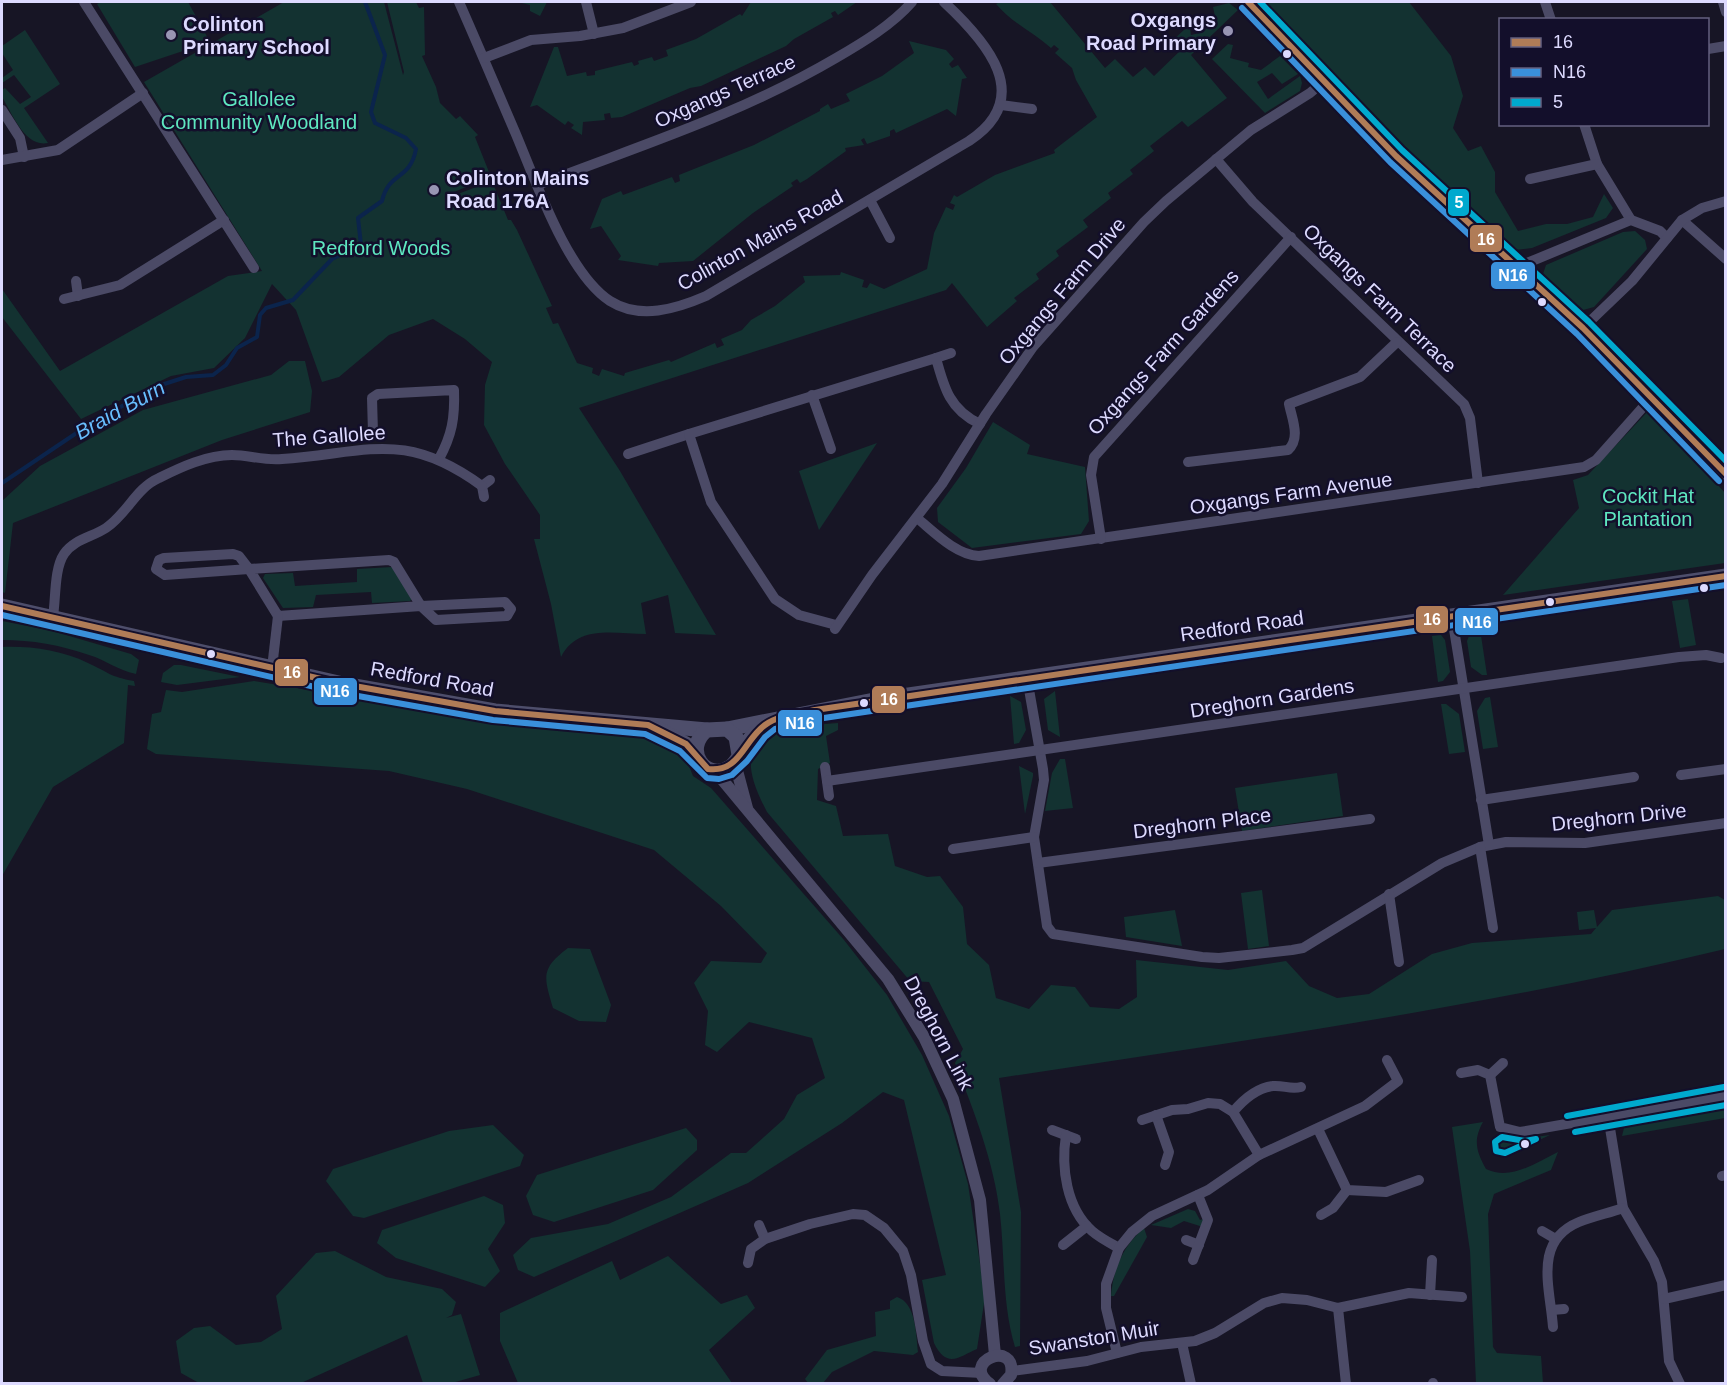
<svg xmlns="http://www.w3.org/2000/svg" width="1727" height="1385" font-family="Arial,sans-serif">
  <rect width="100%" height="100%" fill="#171525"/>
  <!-- green -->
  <g fill="#133231">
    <polygon points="101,2 188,2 210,42 135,67 97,4"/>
    <path d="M284,2H384L403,75L404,72L387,2H416L419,8L424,7L425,55L422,56L436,87L440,103L456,119L460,116L478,135L475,137L491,177L449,194L450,197L492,181L508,220H511L517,230L552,306L546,308L553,324L558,323L577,363L593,368L592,373L599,376L602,369L624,376L625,373L669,360L671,362L715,343L717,348L724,345L721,339L742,330L751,320L775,306L805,282L803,276L840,275L841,272L864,280L862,287L867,288L870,283L884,289L927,269L934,233L946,207L953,210L955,205L950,203L954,195L957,197L995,175L1055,153L1054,150L1097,117L1076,80L1072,68L1055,53L1059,49L1054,45L1051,48C1033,32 1012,23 996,4L1000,2H1050L1105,68L1115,59L1133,77L1145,67L1154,76L1182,49L1174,39L1185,29L1190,28L1191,35L1204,32L1203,24L1216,21L1213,7L1229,3L1238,10L1191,55L1227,98L1188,127L1182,121L1150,146L1154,151L1130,170L1133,174L1108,193L1111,198L1083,220L1088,227L1056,251L1059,256L1036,274L1039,279L1014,298L1017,301L987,327L952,283L946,290L579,408L620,471L716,635L675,633L668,595L641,603L646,634C614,634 578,624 561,657L551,604L534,539H540V515L505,464L484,425L485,385L492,362L465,339L433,319L389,335L339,377L322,382L296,310L272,284L245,338L214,368L171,376L81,419L2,317V289L60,371L228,276L262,271L144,82Z"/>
    <polygon points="518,2 547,2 540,16 530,11 530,5"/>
    <polygon points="751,2 857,2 838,15 835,11 831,13 833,17 794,39 786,46 701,86 690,88 622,117 611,118 610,113 604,114 605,120 583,122 582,135 571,128 574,125 568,121 565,125 537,105 530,107 554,47 558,47 567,76 586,72 587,76 595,75 595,71 632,62 634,66 639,64 638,61 652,57 654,61 668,56 666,50 696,39 740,14 742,16"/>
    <polygon points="1265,2 1409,2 1451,56 1463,96 1453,128 1468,151 1481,146 1495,172 1495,192 1518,231 1546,224 1567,224 1593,217 1604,194 1613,208 1606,218 1532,248 1515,250 1427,170"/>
    <path d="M25,30L60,84L24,108L48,143C25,148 12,113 2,97V90L5,88L20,104L31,97L14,75L2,83V78L13,70L2,53V46Z"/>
    <polygon points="909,41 946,50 954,59 949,64 952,68 958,65 967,78 962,79 956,116 947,109 896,133 894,129 890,131 890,136 867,144 864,138 861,140 864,145 845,148 846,151 807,179 800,183 797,179 791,183 793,186 753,213 693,261 659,263 658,266 618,260 621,256 601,226 590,229 602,199 621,191 623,195 672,177 675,183 680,181 679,175 754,145 820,111 820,109 828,104 831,109 850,101 846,94 882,76 914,53"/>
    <polygon points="1228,44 1233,45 1230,58 1249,63 1248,67 1261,70 1280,56 1298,74 1282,84 1272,73 1257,82 1268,99 1300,76 1302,83 1300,91 1265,113 1212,59"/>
    <polygon points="1635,231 1645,240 1647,249 1594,307 1583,310 1543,274 1546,265 1623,232"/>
    <polygon points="289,361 305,361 312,391 310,412 222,440 13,523 5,593 2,592 2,501 40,466 143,410 271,375"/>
    <polygon points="1650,409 1725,493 1725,563 1503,595 1579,508 1573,480 1588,475"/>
    <polygon points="993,422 1030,445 1027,454 1085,467 1089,521 1081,534 972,548 938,522 937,508 966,468"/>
    <polygon points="877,443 819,530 799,471"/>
    <polygon points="392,567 413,598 410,601 372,603 371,592 316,595 313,607 283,608 263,578 265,574 293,573 295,586 357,582 357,569"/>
    <polygon points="1688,599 1696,645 1680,648 1672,601"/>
    <path d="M2,621L52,631L131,654L139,660L136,674C117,670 106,660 89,655C60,645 32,640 2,640Z"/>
    <polygon points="1480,629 1487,675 1482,675 1471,667 1467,641 1471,631"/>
    <polygon points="1441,635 1445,640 1450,672 1443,681 1438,682 1432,636"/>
    <path d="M2,647C31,646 61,650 88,663C108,672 110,677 134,681L135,686L128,685L124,743L53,787L2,876Z"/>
    <polygon points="174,665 181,665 240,677 177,685 161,682 163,673"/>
    <path d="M254,681L541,728L640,731L671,741L687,761L693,776L711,788L844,940L887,995L922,1055L949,1116L968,1184L985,1297L977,1349C960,1356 947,1370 934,1343L922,1280L946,1275L904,1100L883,1092L842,1123L748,1183L534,1277L518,1270L513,1255L531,1238L608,1224L671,1197L731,1153H746L784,1119L797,1095L825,1078L812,1038L749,1022L717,1052L705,1045L708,1011L694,983L711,961L761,963L767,953L721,906L654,850L467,789L389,771L156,754L147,749L152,714L161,712L166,690L182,692Z"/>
    <polygon points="1055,691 1060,737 1048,730 1044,699"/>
    <polygon points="1010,696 1021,702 1026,730 1019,743 1014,744"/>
    <polygon points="1490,697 1498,747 1483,749 1477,711 1485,698"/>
    <polygon points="1441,704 1446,704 1459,714 1465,752 1449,754"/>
    <path d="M838,723V730L826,736L830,763L818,769L817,800L836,806L843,836L888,834L895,866L927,877L940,876L963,907L967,944L989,965L996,998L1029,1009L1051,985L1075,987L1090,1007L1119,1009L1137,997L1136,960L1228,970L1286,961L1309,986L1337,998L1369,994L1432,954L1472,943L1591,934L1596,928L1579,930L1577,912L1594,910L1597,927L1612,910L1718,896L1725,900V949C1485,1007 1243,1041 999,1078L1021,1212L1020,1346L1015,1347C1002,1304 1005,1258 1000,1214C994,1162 974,1111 955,1063L963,1049L929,982L910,981L767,812C725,733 770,729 838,723Z"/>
    <polygon points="1060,759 1065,759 1073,808 1045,811 1052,773"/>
    <polygon points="1019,766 1033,773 1033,776 1025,814"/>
    <polygon points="1337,773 1343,816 1242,831 1235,788"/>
    <polygon points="1262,890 1269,946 1248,949 1241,893"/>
    <polygon points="1175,910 1182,946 1126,937 1124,917"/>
    <path d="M568,948L590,949L611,1005L606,1022L579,1021L553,1008C544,977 540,969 568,948Z"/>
    <polygon points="1725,1108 1725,1118 1622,1136 1624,1128 1632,1124"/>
    <path d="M1483,1122C1473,1140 1476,1151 1486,1169C1511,1181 1535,1163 1558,1152L1551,1170L1494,1194L1488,1214L1493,1347L1497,1353L1541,1356L1543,1383H1476L1470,1251L1452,1127Z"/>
    <polygon points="493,1125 524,1155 520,1166 364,1218 353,1216 326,1181 333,1169 449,1131"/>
    <polygon points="686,1128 697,1140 697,1150 653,1190 554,1222 533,1215 526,1196 537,1175"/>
    <polygon points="1505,1133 1521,1139 1550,1135 1503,1157 1495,1152 1493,1144 1497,1136"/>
    <polygon points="484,1196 503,1205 505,1223 488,1249 500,1271 485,1287 396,1258 377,1243 382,1230"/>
    <polygon points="1188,1209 1195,1211 1200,1220 1203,1219 1203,1227 1184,1221 1171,1228 1151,1225"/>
    <path d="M1144,1228L1147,1237L1114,1296H1111C1113,1269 1123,1246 1144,1228Z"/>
    <polygon points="335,1251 386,1277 442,1289 456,1302 452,1315 446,1318 461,1314 480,1375 452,1383 423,1383 407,1335 301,1383 199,1383 181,1373 176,1341 194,1328 210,1326 236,1345 261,1342 282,1329 276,1296 316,1253"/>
    <polygon points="668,1256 721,1304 747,1295 755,1308 709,1350 732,1383 518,1383 500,1341 500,1313 612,1261 620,1280"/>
    <path d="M897,1297C916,1303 916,1334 918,1352L913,1355L874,1351L832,1372L823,1383H808L805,1379L827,1350L876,1336L875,1312L890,1309V1301Z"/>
  </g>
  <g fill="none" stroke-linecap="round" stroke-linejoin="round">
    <!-- stream -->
    <path stroke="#0b244c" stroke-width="4" d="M2,483L90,424L158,386L186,377L213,375L226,365L237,348L257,337L260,315L266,308L293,300L332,259L361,245L358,218L382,201C389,171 410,181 416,149L406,138L375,123L371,112L385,55L365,2"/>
    <!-- minor -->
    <g stroke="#4b4a66" stroke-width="10">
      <polyline points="84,2 254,268"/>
      <path d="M459,2C478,45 496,88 515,132C535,179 567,273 610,301C640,320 676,309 706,296L969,141C1036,97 986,41 944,2"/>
      <polyline points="586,2 594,34"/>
      <polyline points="1545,2 1551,20"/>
      <polyline points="1723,2 1726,12"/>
      <polyline points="1708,49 1726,46"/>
      <polyline points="484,58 531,40 580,36 623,28 691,2"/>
      <polyline points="1001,105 1032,109"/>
      <polyline points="2,110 20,138 24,157"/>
      <polyline points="1584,124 1597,164 1631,220"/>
      <polyline points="1216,159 1253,202 1464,404 1470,418 1478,483"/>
      <polyline points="2,160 58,150 143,93"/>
      <polyline points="1530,179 1597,164"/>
      <path d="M538,185C641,145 739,115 836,58C862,43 892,25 912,2"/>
      <polyline points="870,200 890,238"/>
      <polyline points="1682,220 1726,259"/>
      <polyline points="1515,268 1631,220 1660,231 1667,238"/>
      <polyline points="76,281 78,296"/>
      <polyline points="64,299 120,285 224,220"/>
      <polyline points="1583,328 1632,281 1682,220 1702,208 1726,201"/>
      <polyline points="936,358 951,353"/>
      <polyline points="812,395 831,449"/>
      <path d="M373,433L372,398L378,394L454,390C455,418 452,435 439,459"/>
      <polyline points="628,454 689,434"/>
      <path d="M1188,462L1288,450C1301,438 1292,419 1289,404L1360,377L1397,342"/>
      <polyline points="484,497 482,486 490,480"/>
      <path d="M917,518C934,532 956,555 979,556L1584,467L1596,460L1652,397"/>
      <polyline points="1101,539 1091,475 1094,457 1291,237"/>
      <polyline points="156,569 159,560 164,558 233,554 239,556 249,569 389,560 394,562 421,606 505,602 511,609 507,616 436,620 421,606 278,616 249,569 165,575 156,569"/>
      <path d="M53,616C56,598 54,569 64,554C74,539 93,537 106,528C127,514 136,488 159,478C181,467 207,455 232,455C249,455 265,461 282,459C368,453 404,429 482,486"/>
      <polyline points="1452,617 1489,845"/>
      <path d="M836,625L799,615L775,599L711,502L689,434L936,358C944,388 950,410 980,424"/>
      <polyline points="835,629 872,575 942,484 986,414 1033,347 1144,222 1166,201 1251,130 1310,93 1324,81"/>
      <polyline points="272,668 278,616"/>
      <polyline points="1027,678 1043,769 1044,780 1034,837 1047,926 1053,934 1202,957 1219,958 1292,950 1303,948 1442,863 1480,847 1506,842 1585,843 1726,823"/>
      <polyline points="825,767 829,796"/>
      <polyline points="1681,775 1726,769"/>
      <polyline points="827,781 1679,657 1706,655 1721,658"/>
      <polyline points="1481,800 1634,777"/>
      <polyline points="1480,847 1493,928"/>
      <polyline points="953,849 1034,837"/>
      <polyline points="1038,863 1370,819"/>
      <polyline points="1389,894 1399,962"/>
      <polyline points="1461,1073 1478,1070 1490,1075 1500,1127 1520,1132 1726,1096"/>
      <polyline points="1490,1075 1503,1063"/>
      <path d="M1233,1112C1243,1100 1256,1088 1273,1086C1284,1085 1290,1090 1301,1087"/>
      <polyline points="1156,1115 1169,1152 1165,1165"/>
      <polyline points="1608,1116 1623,1208 1654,1261 1662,1282 1669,1361 1680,1384"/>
      <polyline points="1142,1120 1172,1110 1188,1109 1208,1103 1220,1104 1233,1112 1259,1155"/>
      <polyline points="1318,1129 1347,1190 1386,1192 1419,1180"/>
      <polyline points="1052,1130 1076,1139"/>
      <path d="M1066,1135C1061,1167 1066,1208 1092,1231C1100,1238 1110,1243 1119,1248"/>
      <polyline points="1722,1176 1726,1175"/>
      <polyline points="1321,1215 1333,1208 1347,1190"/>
      <polyline points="759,1225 765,1239"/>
      <polyline points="1542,1231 1554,1238"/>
      <polyline points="1186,1240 1199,1245"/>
      <polyline points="1063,1245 1087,1226"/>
      <polyline points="1193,1260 1208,1220 1198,1195"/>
      <polyline points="748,1263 751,1249 765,1239 810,1224 853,1214 865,1215 884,1228 903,1251 911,1275 923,1341 931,1364 942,1371 982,1373"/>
      <polyline points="1430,1295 1432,1260"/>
      <polyline points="1664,1299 1726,1285"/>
      <polyline points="1338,1308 1346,1384"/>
      <polyline points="1552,1310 1564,1309"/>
      <path d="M1553,1327C1550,1287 1533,1241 1579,1222C1594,1216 1609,1213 1623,1208"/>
      <polyline points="1182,1343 1191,1384"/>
      <polyline points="1117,1353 1106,1308 1106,1284 1119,1248 1132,1232 1152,1216 1208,1190 1259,1155 1365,1106 1398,1081 1387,1060"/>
      <polyline points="1012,1371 1087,1361 1141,1347 1195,1341 1215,1333 1264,1303 1282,1298 1307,1300 1338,1308 1409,1293 1462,1297"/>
      <polyline points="1433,1383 1433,1384"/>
    </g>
    <!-- tertiary -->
    <g stroke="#4b4a66" stroke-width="12">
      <polyline points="1248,2 1396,156 1583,328 1680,425 1726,475"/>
      <polyline points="735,763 747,808"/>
      <polyline points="715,771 888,979 924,1037 953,1099 980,1200 995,1355"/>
      <path d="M990,1384C959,1362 1017,1338 1011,1375L1003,1384"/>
    </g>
    <!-- secondary -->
    <g stroke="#4e4e6b" stroke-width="15">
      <polyline points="2,606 343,684 495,711 707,730"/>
      <polyline points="659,729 686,744 696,753"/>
      <polyline points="727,729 874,700 1726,576"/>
      <path d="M739,755L736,737L727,729L707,730C682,749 706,783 730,767C738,762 741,751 746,744C751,736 759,730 766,723"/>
    </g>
    <!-- bus-1 casing -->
    <g stroke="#130f2b" stroke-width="10">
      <g id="bus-1">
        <polyline points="1248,2 1396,156 1583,328 1726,474"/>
        <path d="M2,606L343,684L495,711L648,725L686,744L708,769C740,773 743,741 765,725C779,715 798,714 815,710L1726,576"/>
      </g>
    </g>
    <!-- bus-2 casing -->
    <g stroke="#130f2b" stroke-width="10">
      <g id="bus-2">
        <polyline points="1242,8 1390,162 1577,334 1719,481"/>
        <polyline points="2,615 341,693 493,720 645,734 680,751 707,778 719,779 732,775 747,761 765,737 775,729 817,719 1726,585"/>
      </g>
    </g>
    <!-- bus-3 casing -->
    <g stroke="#130f2b" stroke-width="10">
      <g id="bus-3">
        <polyline points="1260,2 1402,150 1589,322 1726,461"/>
        <polyline points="1567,1116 1724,1087"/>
        <polyline points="1575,1132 1726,1105"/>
        <polygon points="1502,1137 1525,1141 1536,1139 1505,1153 1496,1151 1495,1142"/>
      </g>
    </g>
    <!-- bus-1 -->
    <use href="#bus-1" stroke="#b07c57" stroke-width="6"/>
    <!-- bus-2 -->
    <use href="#bus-2" stroke="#3a90db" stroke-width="6"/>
    <!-- bus-3 -->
    <use href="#bus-3" stroke="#00a9ce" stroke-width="6"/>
  </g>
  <!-- markers -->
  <g fill="#9895b3" stroke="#130f2b" stroke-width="2">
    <circle cx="1228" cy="31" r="6"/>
    <circle cx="171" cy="35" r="6"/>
    <circle cx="434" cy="190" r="6"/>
  </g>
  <g fill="#dddaff" stroke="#130f2b" stroke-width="2">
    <circle cx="1287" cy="54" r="5"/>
    <circle cx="1542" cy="302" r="5"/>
    <circle cx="1704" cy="588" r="5"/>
    <circle cx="1550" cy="602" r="5"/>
    <circle cx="211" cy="654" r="5"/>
    <circle cx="864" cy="703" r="5"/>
    <circle cx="1525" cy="1144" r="5"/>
  </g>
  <g text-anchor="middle" stroke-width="5" stroke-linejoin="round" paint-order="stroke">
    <!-- poi labels -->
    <g font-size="20" font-weight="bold" fill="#dddaff" stroke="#130f2b" text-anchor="start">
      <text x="1216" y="27" text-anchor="end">Oxgangs<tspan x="1216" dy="23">Road Primary</tspan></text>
      <text x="183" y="31">Colinton<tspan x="183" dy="23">Primary School</tspan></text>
      <text x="446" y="185">Colinton Mains<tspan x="446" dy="23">Road 176A</tspan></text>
    </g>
    <!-- street labels -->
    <g font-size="20" fill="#dddaff" stroke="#130f2b">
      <text transform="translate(725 91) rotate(-24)" y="7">Oxgangs Terrace</text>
      <text transform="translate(760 240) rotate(-29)" y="7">Colinton Mains Road</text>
      <text transform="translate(1062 291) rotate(-50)" y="7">Oxgangs Farm Drive</text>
      <text transform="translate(1380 298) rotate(44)" y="7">Oxgangs Farm Terrace</text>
      <text transform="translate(1163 352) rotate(-48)" y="7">Oxgangs Farm Gardens</text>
      <text transform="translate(329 436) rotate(-4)" y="7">The Gallolee</text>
      <text transform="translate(1291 493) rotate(-8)" y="7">Oxgangs Farm Avenue</text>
      <text transform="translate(1242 626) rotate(-8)" y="7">Redford Road</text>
      <text transform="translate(432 679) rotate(10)" y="7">Redford Road</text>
      <text transform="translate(1272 698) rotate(-9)" y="7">Dreghorn Gardens</text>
      <text transform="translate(1619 817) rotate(-6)" y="7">Dreghorn Drive</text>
      <text transform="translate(1202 823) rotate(-7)" y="7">Dreghorn Place</text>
      <text transform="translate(939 1033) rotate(62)" y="7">Dreghorn Link</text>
      <text transform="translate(1094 1338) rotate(-9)" y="7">Swanston Muir</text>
    </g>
    <!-- park labels -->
    <g font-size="20" fill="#5ee7c0" stroke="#130f2b">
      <text x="259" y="106">Gallolee<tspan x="259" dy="23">Community Woodland</tspan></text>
      <text x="381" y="255">Redford Woods</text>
      <text x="1648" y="503">Cockit Hat<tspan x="1648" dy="23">Plantation</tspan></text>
    </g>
    <!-- water labels -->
    <g font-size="21" font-style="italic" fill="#68beff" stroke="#130f2b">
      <text transform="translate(120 410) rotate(-29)" y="7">Braid Burn</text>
    </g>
  </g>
  <g stroke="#130f2b" stroke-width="2">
    <rect x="1447" y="188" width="23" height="29" rx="6" fill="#00a9ce"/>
    <rect x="1469" y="224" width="34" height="29" rx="6" fill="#b07c57"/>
    <rect x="1490" y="261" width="46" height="29" rx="6" fill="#3a90db"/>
    <rect x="1415" y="605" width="34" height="29" rx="6" fill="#b07c57"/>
    <rect x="1454" y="607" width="45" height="29" rx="6" fill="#3a90db"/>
    <rect x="274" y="658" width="35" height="29" rx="6" fill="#b07c57"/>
    <rect x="313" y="677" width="45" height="29" rx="6" fill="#3a90db"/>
    <rect x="871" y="685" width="35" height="29" rx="6" fill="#b07c57"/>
    <rect x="777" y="709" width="46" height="28" rx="6" fill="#3a90db"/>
  </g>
  <g font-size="16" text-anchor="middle" font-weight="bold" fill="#fff">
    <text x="1459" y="208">5</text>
    <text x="1486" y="245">16</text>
    <text x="1513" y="281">N16</text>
    <text x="1432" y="625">16</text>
    <text x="1477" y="628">N16</text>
    <text x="292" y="678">16</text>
    <text x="335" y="697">N16</text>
    <text x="889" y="705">16</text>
    <text x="800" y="729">N16</text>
  </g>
  <!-- border -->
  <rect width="1727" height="1385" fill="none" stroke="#dddaff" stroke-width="6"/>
  <!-- legend -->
  <rect x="1499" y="18" width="210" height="108" fill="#130f2b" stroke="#646080" stroke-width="1.5"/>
  <rect x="1511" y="38" width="30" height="9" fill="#b07c57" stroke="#646080" stroke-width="1.5"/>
  <text x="1553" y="48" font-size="18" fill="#dddaff">16</text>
  <rect x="1511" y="68" width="30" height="9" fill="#3a90db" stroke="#646080" stroke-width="1.5"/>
  <text x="1553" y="78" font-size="18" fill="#dddaff">N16</text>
  <rect x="1511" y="98" width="30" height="9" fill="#00a9ce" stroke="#646080" stroke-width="1.5"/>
  <text x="1553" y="108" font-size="18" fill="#dddaff">5</text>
</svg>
